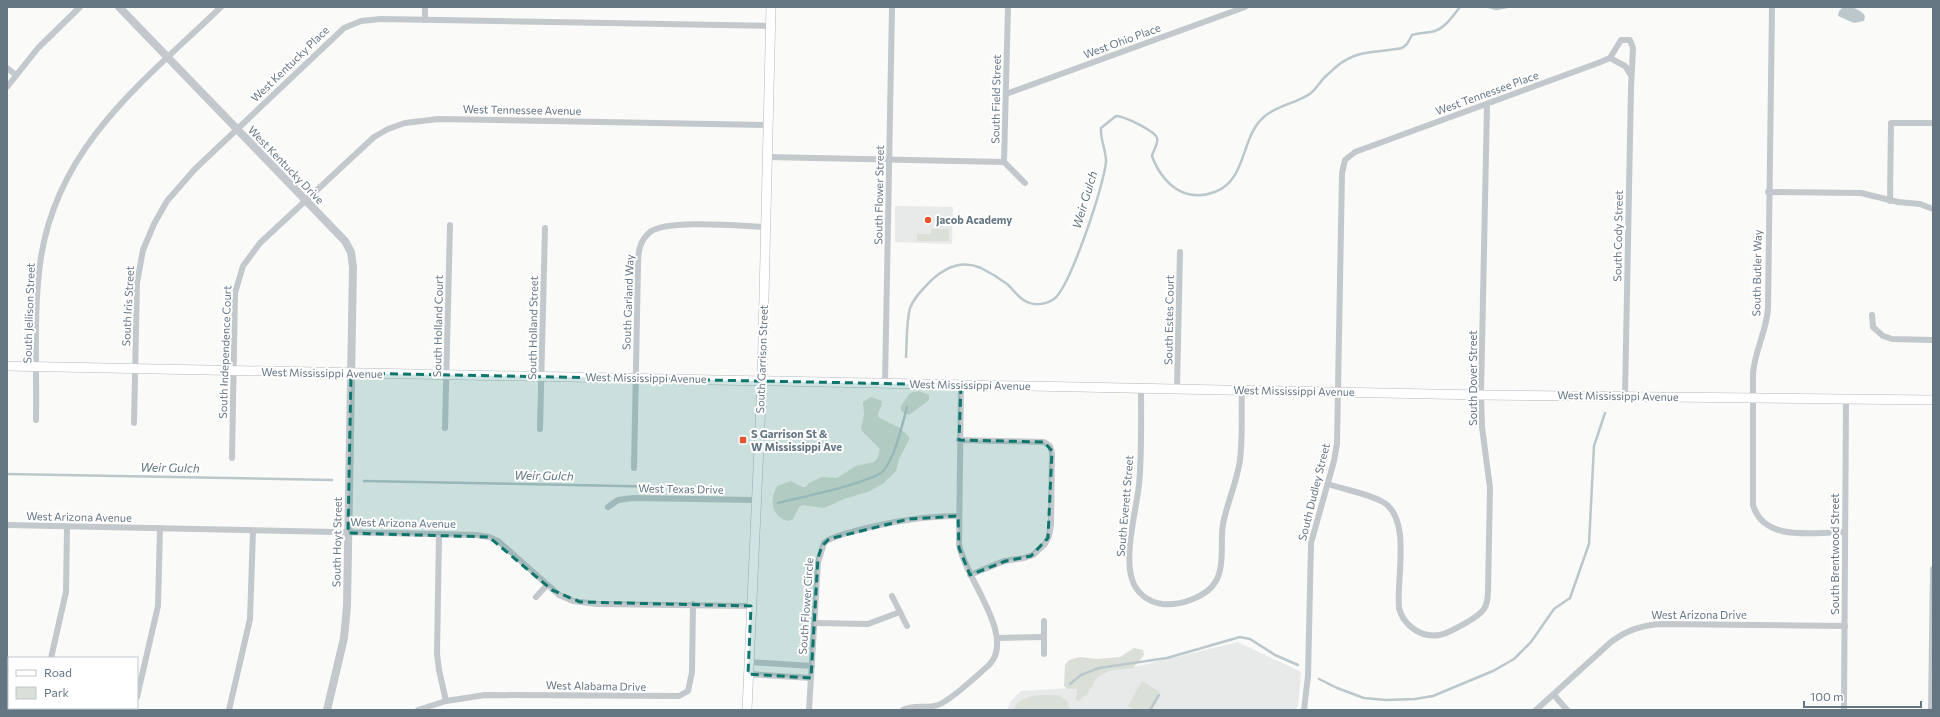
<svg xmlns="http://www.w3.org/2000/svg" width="1940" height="717" font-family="Commissioner,sans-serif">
  <rect width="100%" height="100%" fill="#fafaf8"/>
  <!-- built -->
  <g fill="#e8e9e9">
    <polygon points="895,206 953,207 952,244 895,242"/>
    <polygon points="1238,642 1301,672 1298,705 1296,710 1007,710 1011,701 1021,691 1073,688 1112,669 1139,666"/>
  </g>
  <!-- green -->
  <g fill="#dadfd7">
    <polygon points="931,229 949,229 949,241 917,241 917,234 931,234"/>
    <polygon points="919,391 929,395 929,400 909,415 901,411 901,406 910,393"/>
    <path d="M871,397L882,401C882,408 877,412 878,417L900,428L909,437V440L899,459L896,471L884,483L870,491L844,499L824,508L803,505L799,507L793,519C788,522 786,521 781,518C770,510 771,498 777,486L791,481L802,487H806L809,483L822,477L837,478L856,466L874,462L877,459L880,449L862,431L861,428L864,415L863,402Z"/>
    <polygon points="1134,648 1143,650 1144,655 1133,668 1112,670 1099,676 1096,679 1088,693 1079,701 1076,700 1077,689 1067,689 1064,686 1065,665 1069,660 1080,657 1097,659 1120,657"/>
    <polygon points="1142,681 1160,692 1149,710 1134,710 1128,706"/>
    <path d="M1058,695L1067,701L1070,710H1014C1020,693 1043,695 1058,695Z"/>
  </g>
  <!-- water -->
  <path fill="#bbc7cb" d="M1843,7C1852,7 1859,8 1865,16L1864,21L1854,23L1838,16L1839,11Z"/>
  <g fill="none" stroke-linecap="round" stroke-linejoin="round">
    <!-- stream -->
    <g stroke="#bbc7cb" stroke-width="2.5">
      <polyline points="1489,7 1496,9 1507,7"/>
      <path d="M906,357C907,341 906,324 910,308C913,301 918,294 924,288C939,271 958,258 981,268C991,273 999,278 1007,284C1014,290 1019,299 1027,302C1035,306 1047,304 1054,299C1070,287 1105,183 1106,161C1106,150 1100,139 1101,128L1116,116C1124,116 1155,131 1157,138C1159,144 1153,150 1152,156C1158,173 1171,190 1188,194C1197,196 1207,195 1215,192C1248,179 1240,136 1265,116C1278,105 1298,103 1311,93C1317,88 1321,80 1327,75C1333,70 1339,63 1346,60C1363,50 1383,52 1402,48L1407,44L1412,35C1418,33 1424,33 1431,32C1444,30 1452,17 1460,7"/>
      <polyline points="7,474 332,480"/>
      <polyline points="364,481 723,488"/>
      <path d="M778,503C797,498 873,483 884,470C896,455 902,425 907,407"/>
      <polyline points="1319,679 1337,688 1364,698 1386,700 1415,699 1433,696 1493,671 1514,659 1531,642 1554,609 1570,598 1589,544 1594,446 1605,413"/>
      <polyline points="1070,684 1081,675 1099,668 1167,658 1240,637 1250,639 1275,655 1298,665"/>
      <polyline points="1150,710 1159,695"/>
    </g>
    <!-- secondary casing -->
    <g stroke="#b3babf" stroke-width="10">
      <g id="secondary">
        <polyline points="7,366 1481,395 1933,400"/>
        <polyline points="747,710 762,380 771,7"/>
      </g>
    </g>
    <!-- minor -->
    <g stroke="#c3c8cc" stroke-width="6">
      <polyline points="1008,7 1004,162 1025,183"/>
      <path d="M1772,7L1768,308C1767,330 1755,350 1753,373V505C1764,543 1815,532 1845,532"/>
      <polyline points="425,20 425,7"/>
      <polyline points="1610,58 1625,66 1631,75"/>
      <polyline points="7,68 16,75"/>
      <polyline points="7,87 38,48 80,7"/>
      <polyline points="1006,94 1245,7"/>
      <polyline points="767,157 1004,162"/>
      <polyline points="1768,192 1861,193 1898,202 1920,204 1933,209"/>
      <polyline points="1890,201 1891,123 1933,123"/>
      <polyline points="1872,315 1873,327 1883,336 1892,339 1933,340"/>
      <polyline points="885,384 892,7"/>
      <path d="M1141,388C1141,420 1142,453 1139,485C1136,511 1124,554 1132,579C1136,593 1148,602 1162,604C1180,606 1207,597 1216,581C1225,565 1220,542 1223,524C1227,503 1237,482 1240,460C1243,437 1241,413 1242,390"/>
      <polyline points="1177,389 1180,252"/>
      <path d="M36,420C37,367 33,309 41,257C59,144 144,81 221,7"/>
      <polyline points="134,423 137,283 143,250 154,224 167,201 195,169 344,28 361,21 381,19 771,26"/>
      <polyline points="445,428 450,225"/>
      <polyline points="540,429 545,228"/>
      <polyline points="959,440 1044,442 1050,446 1052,453 1051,525 1049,536 1045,544 1033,555 1024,558 1004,561 970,575"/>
      <polyline points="232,458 235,293 243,266 260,243 374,137 388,129 405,123 438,119 768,125"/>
      <path d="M634,468L638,266C638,253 639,241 650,232C667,219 741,226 765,227"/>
      <path d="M1328,484C1345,490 1367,493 1383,502C1412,519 1396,579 1399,608C1403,625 1421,638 1439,635C1448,634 1456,628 1464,624C1471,620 1479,616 1484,609C1487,604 1488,597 1488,591L1490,488L1482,427L1481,395L1487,105"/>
      <polyline points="608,507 618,500 633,498 756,500"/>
      <polyline points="7,525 476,535 489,537 498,541 559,595 573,601 597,604 751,606"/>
      <polyline points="439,534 437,654 439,670 446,701"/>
      <polyline points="892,596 907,626"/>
      <polyline points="536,597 547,585"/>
      <polyline points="815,623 868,624 900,612"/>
      <polyline points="998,638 1044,637"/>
      <polyline points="1044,654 1044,621"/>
      <polyline points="51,658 66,592 67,527"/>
      <polyline points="749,662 812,666"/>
      <polyline points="748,674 811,678"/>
      <polyline points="1554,695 1567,710"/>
      <polyline points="137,697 158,606 160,528"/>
      <polyline points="36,710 37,708"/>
      <polyline points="134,710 134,708"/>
      <polyline points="229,710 250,619 253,531"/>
      <polyline points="418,710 446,701 485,695 679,696 688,691 692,672 693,604"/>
      <path d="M809,710L818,562L824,543C832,536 845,534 855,531C889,522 922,516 958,516"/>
      <path d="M903,710C914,704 926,709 938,705C950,701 979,674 990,664C1016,635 964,577 959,544L961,385"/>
      <polyline points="1304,710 1308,676 1311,543 1334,461 1337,444 1342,173 1345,160 1355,152 1598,63 1610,58 1621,40 1630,40 1633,48 1631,87 1625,396"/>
      <path d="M1536,710L1611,642C1627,630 1642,625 1662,624L1845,626"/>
      <polyline points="1844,710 1846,399"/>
      <polyline points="1931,710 1933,569"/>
    </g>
    <!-- tertiary -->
    <polyline stroke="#c3c8cc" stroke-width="8" points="119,7 345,241 351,252 353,267 347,606 344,638 327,710"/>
    <!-- secondary -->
    <use href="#secondary" stroke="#fff" stroke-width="9"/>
  </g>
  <!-- marked area -->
  <path fill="#0f766e" fill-opacity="0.2" stroke="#0f766e" stroke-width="3" stroke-dasharray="8 5" stroke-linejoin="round" d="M351,373L961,385L959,440L1044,442L1052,451L1048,538L1031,556L1006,561L970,575L959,548L958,516L909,519L829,539L822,546L818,558L811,678L748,674L751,606L580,602L552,590L489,537L348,533Z"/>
  <!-- markers -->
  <g fill="#e4572e" stroke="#fff" stroke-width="1.5">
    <circle cx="928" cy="220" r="4"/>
    <rect x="739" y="436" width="8" height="8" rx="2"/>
  </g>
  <g text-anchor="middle" stroke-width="4" stroke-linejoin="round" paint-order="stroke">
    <!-- street labels -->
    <g font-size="11" fill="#657683" stroke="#fff">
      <text transform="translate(1122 41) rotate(-20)" y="4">West Ohio Place</text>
      <text transform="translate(290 64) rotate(-44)" y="4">West Kentucky Place</text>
      <text transform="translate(1487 93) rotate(-20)" y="4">West Tennessee Place</text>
      <text transform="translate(996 99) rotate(-89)" y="4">South Field Street</text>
      <text transform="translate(522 110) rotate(1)" y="4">West Tennessee Avenue</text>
      <text transform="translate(286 165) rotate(46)" y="4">West Kentucky Drive</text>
      <text transform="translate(879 195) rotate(-89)" y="4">South Flower Street</text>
      <text transform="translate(1618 236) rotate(-89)" y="4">South Cody Street</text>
      <text transform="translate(1757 273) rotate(-89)" y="4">South Butler Way</text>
      <text transform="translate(628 302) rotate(-88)" y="4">South Garland Way</text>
      <text transform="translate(128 306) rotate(-87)" y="4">South Iris Street</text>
      <text transform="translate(29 313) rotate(-88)" y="4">South Jellison Street</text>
      <text transform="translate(1169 320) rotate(-89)" y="4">South Estes Court</text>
      <text transform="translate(438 326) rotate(-89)" y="4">South Holland Court</text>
      <text transform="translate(533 328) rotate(-89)" y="4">South Holland Street</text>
      <text transform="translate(225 352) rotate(-88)" y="4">South Independence Court</text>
      <text transform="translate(762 359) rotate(-88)" y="4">South Garrison Street</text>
      <text transform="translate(322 373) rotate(1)" y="4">West Mississippi Avenue</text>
      <text transform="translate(646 378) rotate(1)" y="4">West Mississippi Avenue</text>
      <text transform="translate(1473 378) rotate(-90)" y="4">South Dover Street</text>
      <text transform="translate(970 385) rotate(1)" y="4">West Mississippi Avenue</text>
      <text transform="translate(1294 391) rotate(1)" y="4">West Mississippi Avenue</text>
      <text transform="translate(1618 396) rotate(1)" y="4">West Mississippi Avenue</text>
      <text transform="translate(681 489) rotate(1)" y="4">West Texas Drive</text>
      <text transform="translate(1314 492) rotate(-76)" y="4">South Dudley Street</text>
      <text transform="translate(1125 506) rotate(-85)" y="4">South Everett Street</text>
      <text transform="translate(79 517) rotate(1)" y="4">West Arizona Avenue</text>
      <text transform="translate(403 523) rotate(1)" y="4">West Arizona Avenue</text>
      <text transform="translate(337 542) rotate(-89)" y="4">South Hoyt Street</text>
      <text transform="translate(1835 554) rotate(-90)" y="4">South Brentwood Street</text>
      <text transform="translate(806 606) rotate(-86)" y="4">South Flower Circle</text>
      <text x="1699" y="619">West Arizona Drive</text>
      <text transform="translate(596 686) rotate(1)" y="4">West Alabama Drive</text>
    </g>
    <!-- poi labels -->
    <g font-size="11" font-weight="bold" fill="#657683" stroke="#fff" text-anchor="start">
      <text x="936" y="224">Jacob Academy</text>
      <text x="751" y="438">S Garrison St &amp;<tspan x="751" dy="13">W Mississippi Ave</tspan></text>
    </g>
    <!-- water labels -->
    <g font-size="12" font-style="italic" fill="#60757c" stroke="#fff">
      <text transform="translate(1085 200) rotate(-73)" y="4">Weir Gulch</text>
      <text transform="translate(170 468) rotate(1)" y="4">Weir Gulch</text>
      <text transform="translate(544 476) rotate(1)" y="4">Weir Gulch</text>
    </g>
  </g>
  <!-- border -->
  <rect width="1940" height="717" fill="none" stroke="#657683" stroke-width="16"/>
  <!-- legend -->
  <rect x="8" y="657" width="130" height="52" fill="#ffffff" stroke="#c1c8cd"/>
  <rect x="16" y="670" width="20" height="6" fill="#ffffff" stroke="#c1c8cd"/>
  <text x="44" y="677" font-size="12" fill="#657683">Road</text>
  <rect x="16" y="687" width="20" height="12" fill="#dadfd7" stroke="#c1c8cd"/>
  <text x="44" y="697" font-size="12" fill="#657683">Park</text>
  <!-- scale -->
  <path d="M1804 701v6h117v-6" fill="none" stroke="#657683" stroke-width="2"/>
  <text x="1810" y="701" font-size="12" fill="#657683" stroke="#ffffff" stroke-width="3" paint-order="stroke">100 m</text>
</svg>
